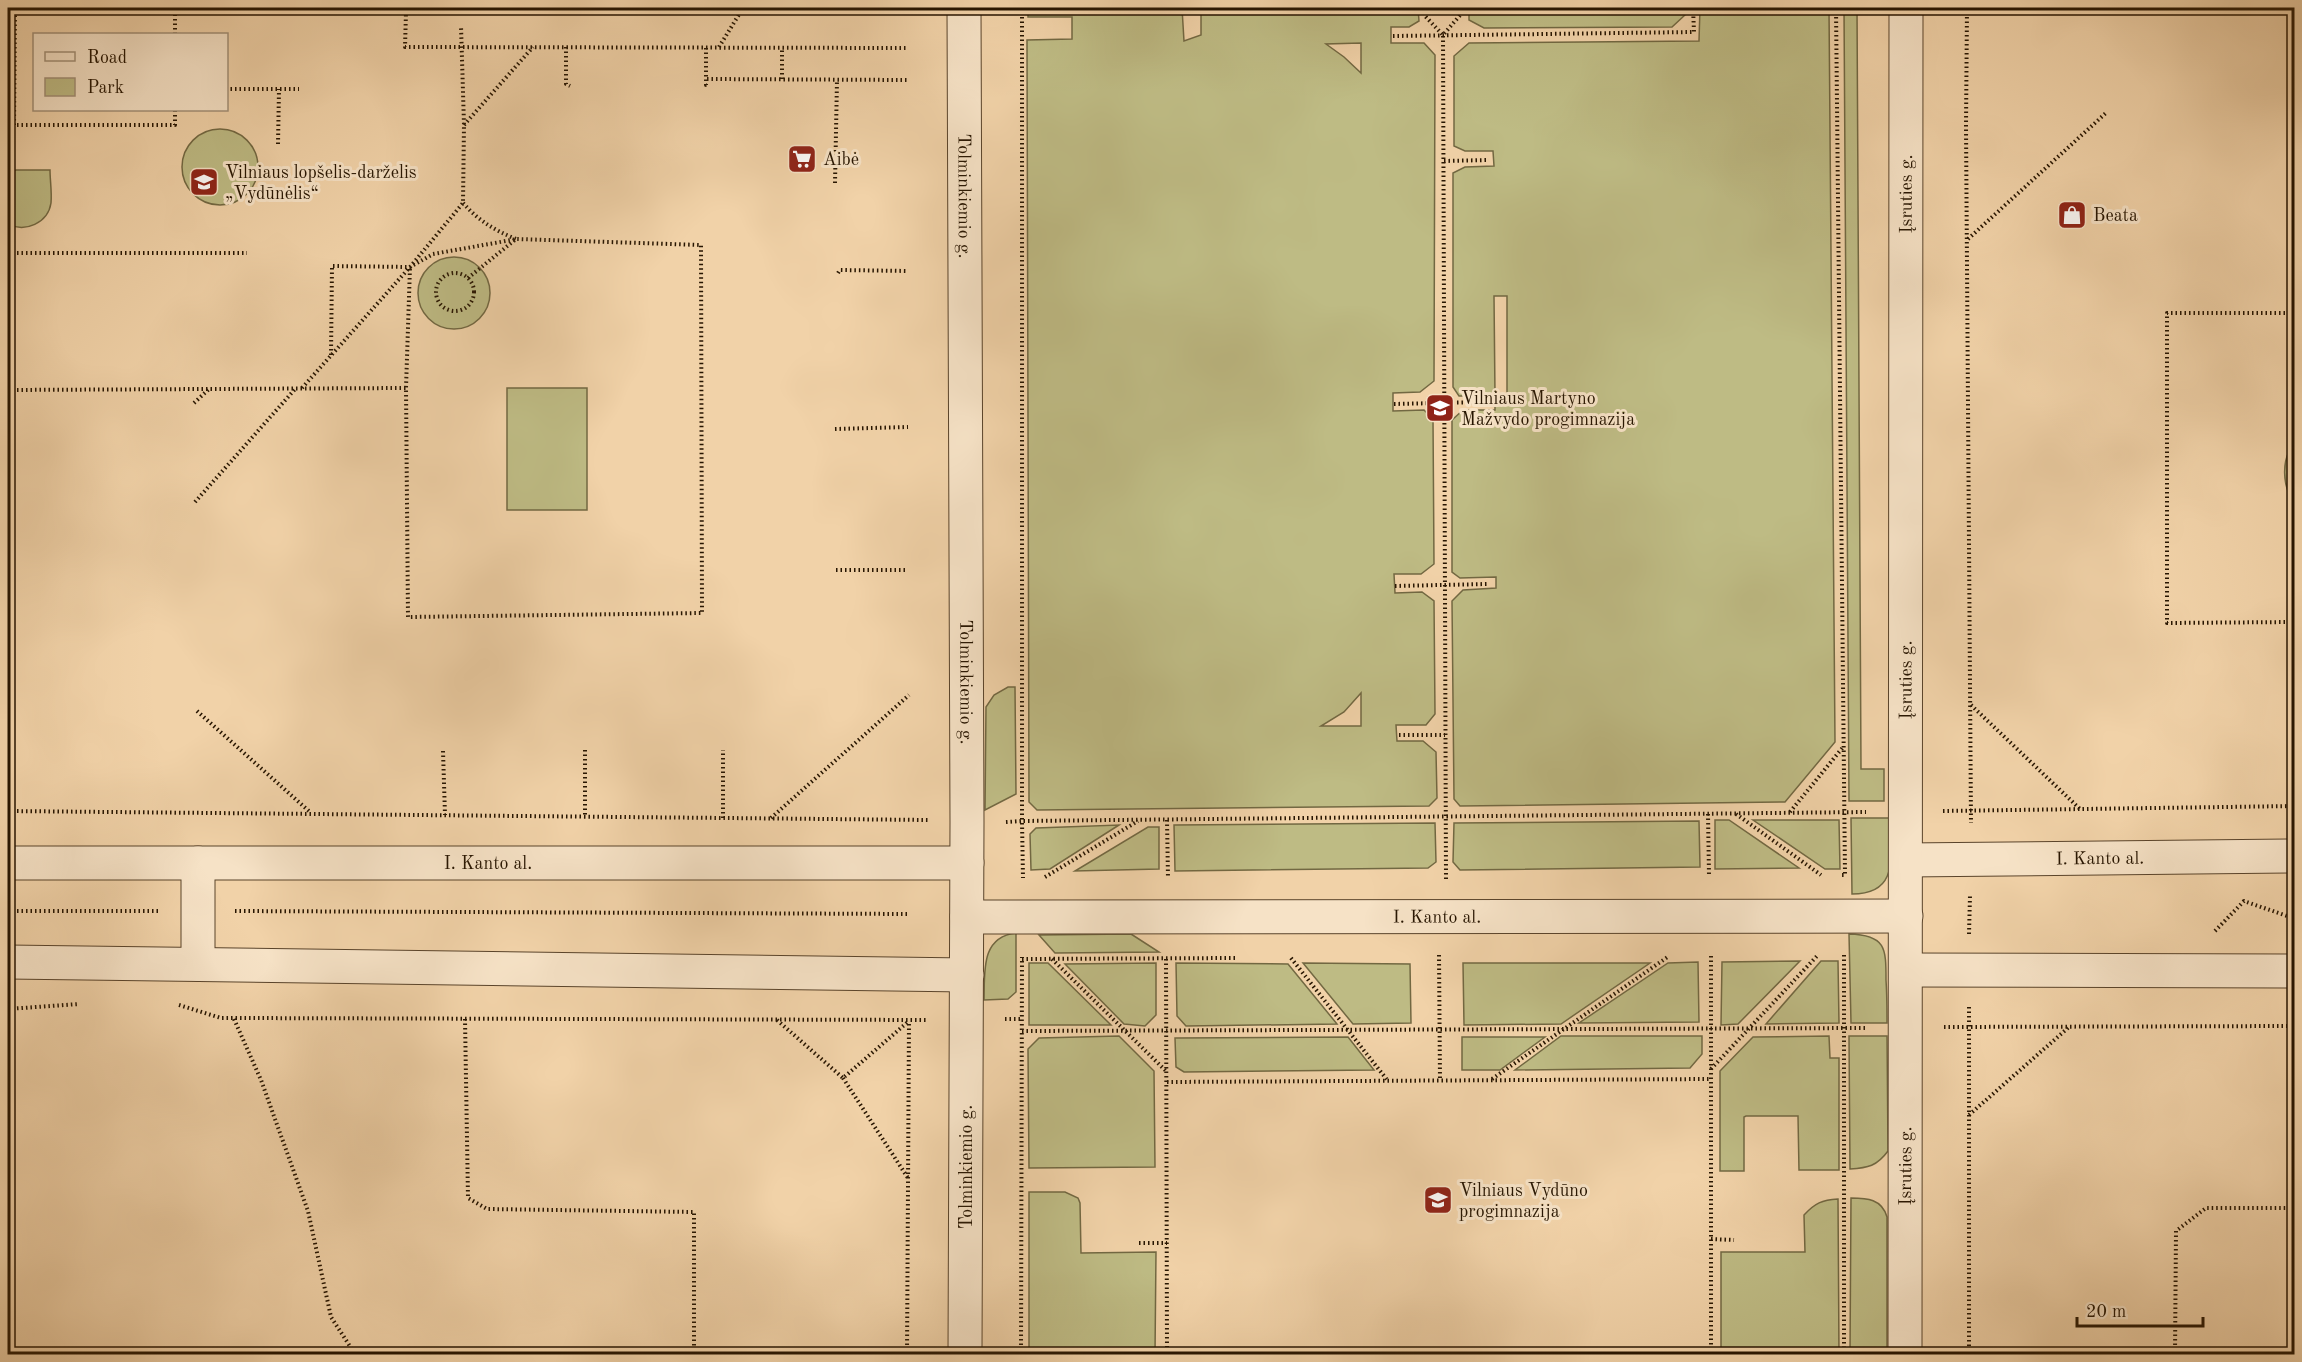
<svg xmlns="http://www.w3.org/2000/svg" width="2302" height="1362" font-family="'Old Standard TT',serif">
  <rect width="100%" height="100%" fill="#f1d2a8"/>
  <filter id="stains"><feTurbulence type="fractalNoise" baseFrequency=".00333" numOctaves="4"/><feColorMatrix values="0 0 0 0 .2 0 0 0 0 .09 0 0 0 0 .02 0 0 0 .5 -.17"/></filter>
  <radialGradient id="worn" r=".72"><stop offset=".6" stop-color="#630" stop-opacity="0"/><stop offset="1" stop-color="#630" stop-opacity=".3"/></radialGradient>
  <!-- green -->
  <g fill="#bebb84" stroke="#726842" stroke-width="1.5" fill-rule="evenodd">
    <path d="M1028,8H1182L1184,41L1201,35V8H1418L1419,21L1409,27H1391V43H1424L1435,55L1434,381L1420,392L1393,393V411L1424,410L1433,419L1434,564L1421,574H1394L1395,593L1422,592L1434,601L1435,714L1426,725H1396L1397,741H1423L1436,752L1437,798L1429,806L1037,810L1029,802L1027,40L1072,39V17H1028ZM1361,43V73L1344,57L1326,44ZM1361,693V726H1321L1344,712Z"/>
    <polygon points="1469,8 1685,8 1685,15 1672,27 1484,28 1469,20"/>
    <path d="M1700,8H1829L1835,742L1785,802L1460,806L1454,799L1452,601L1463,590L1496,588V577L1460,578L1452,572V420L1463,410H1495V396H1459L1453,387V173L1465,167L1494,166L1493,151H1465L1454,146V56L1469,43L1699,41ZM1494,296H1507V395H1495Z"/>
    <polygon points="1844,8 1857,8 1861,769 1884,769 1884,801 1849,801"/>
    <circle cx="220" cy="167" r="38"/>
    <path d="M16,170H50C50,180 52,192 51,203C48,223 25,233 8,224V173Z"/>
    <circle cx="454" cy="293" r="36"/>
    <rect x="507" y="388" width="80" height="122"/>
    <path d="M2294,444V502C2282,486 2281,459 2294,444Z"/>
    <polygon points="1008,687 1015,687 1016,794 985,810 986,707 994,695"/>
    <path d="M1851,818H1890C1890,854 1901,894 1852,894Z"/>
    <polygon points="1715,820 1729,820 1799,868 1715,869"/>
    <polygon points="1753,820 1839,820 1840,869 1825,869"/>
    <polygon points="1699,821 1700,867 1460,870 1453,862 1454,823"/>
    <polygon points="1435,823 1436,862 1428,868 1175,871 1174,825"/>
    <polygon points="1119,825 1050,869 1031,870 1030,834 1036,828"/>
    <polygon points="1148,827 1159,827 1159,869 1075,871"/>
    <path d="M1016,933V992L1008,999L984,1000C985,973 980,937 1016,933Z"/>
    <polygon points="1131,934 1159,952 1055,953 1039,935"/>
    <path d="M1849,934C1886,935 1886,948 1886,980C1887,994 1887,1009 1887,1023H1851Z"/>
    <polygon points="1800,961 1738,1024 1721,1025 1722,962"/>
    <polygon points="1821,961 1838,961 1839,1023 1766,1024"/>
    <polygon points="1698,962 1699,1022 1579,1023 1668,963"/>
    <polygon points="1029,963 1048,963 1111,1025 1029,1025"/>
    <polygon points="1156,963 1156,1015 1145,1026 1124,1024 1065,964"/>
    <polygon points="1176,963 1288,964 1337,1024 1186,1026 1177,1016"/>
    <polygon points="1303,963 1410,964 1411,1023 1353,1024"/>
    <polygon points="1463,963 1650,963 1561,1024 1464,1025"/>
    <polygon points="1119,1036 1154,1071 1155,1167 1029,1168 1028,1049 1039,1038"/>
    <polygon points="1561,1036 1702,1036 1702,1054 1690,1068 1515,1070"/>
    <polygon points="1829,1036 1830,1058 1839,1058 1839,1170 1799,1170 1798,1116 1746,1116 1744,1117 1744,1171 1720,1171 1720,1071 1753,1037"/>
    <path d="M1849,1036H1887L1888,1151C1877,1166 1868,1168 1850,1169Z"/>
    <polygon points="1348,1037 1374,1070 1184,1072 1176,1067 1175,1038"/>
    <polygon points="1462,1037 1545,1037 1500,1070 1462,1070"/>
    <polygon points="1029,1192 1065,1192 1078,1198 1080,1203 1081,1253 1156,1252 1155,1354 1029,1354"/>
    <path d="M1851,1198C1867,1198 1882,1199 1887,1217V1354H1850Z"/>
    <path d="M1838,1199L1839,1354H1721V1252H1805L1804,1215C1815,1203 1822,1200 1838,1199Z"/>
    <polygon points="492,1350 589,1351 589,1354 492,1354"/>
  </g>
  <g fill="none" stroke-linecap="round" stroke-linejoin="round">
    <!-- minor casing -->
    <g stroke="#5a442b" stroke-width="35">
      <g id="minor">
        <path id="s1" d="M964,8L967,822L965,1354"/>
        <path id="s2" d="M1906,860L2294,856"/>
        <path id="s3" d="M8,863H967"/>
        <polyline points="198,863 198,964"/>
        <path id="s4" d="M967,917L1906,916"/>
        <polyline points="8,962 967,975"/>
        <polyline points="1906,970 2294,971"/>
        <path id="s5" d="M1905,1354L1906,8"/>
      </g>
    </g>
    <!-- path -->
    <g stroke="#271501" stroke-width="4" stroke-dasharray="1.5 3" stroke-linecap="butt">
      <polyline points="1022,8 1022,821 1866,812"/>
      <polyline points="1425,8 1425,16 1443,35"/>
      <polyline points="1836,8 1845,875 1840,875"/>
      <polyline points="1967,8 1966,126 1971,823"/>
      <polyline points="175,11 406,12 405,47 907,48"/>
      <polyline points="8,13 71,13 71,8"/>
      <polyline points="175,34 175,8"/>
      <polyline points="1393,36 1694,32 1693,8"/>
      <polyline points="566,47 566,84 570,86"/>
      <polyline points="719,47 743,8"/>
      <polyline points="706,48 706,85 708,85"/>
      <polyline points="707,79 907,80"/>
      <polyline points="782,79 782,48"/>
      <polyline points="226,89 299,89"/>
      <polyline points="8,125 175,125 175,110"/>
      <polyline points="14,125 15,13"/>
      <polyline points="464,125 533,47"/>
      <polyline points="278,144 279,89"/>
      <polyline points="1444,161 1489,160"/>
      <polyline points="835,183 837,80"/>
      <path d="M463,203C479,221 494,230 516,239"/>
      <polyline points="1968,239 2107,112"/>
      <polyline points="8,253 247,253"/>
      <circle cx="455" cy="292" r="19"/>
      <polyline points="838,273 840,270 908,271"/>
      <polyline points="468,278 516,239"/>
      <polyline points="2294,313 2167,313 2167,623 2294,622"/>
      <polyline points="331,355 332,266 410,267 433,254 517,239 701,245 702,613 408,617 406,388 410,267"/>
      <polyline points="302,388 410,267 463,203 464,125 461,26"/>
      <polyline points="8,390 406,388"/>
      <polyline points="194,403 209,389"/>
      <polyline points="1394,404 1485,402"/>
      <polyline points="835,429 908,427"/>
      <polyline points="195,502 296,388"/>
      <polyline points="836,570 908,570"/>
      <polyline points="1395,586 1487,584"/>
      <polyline points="1971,705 2080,809"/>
      <polyline points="197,711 310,812"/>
      <polyline points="1399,735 1445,735"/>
      <polyline points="585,750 585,816"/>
      <polyline points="443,751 445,815"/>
      <polyline points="8,811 929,820"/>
      <polyline points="1943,811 2294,806"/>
      <polyline points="1790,812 1844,746"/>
      <polyline points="1708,814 1709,875"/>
      <polyline points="1736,814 1821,875"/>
      <polyline points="723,818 723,750"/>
      <polyline points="771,818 909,695"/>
      <polyline points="1167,820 1168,878"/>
      <polyline points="1006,822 1022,821 1023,878"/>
      <polyline points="1045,877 1138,821"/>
      <polyline points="1446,879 1443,35 1462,13 1462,8"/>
      <polyline points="8,911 161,911"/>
      <polyline points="235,911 909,914"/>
      <polyline points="2215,931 2244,901 2287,916 2294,916"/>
      <polyline points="1969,934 1970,896"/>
      <polyline points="1439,955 1440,1080"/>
      <polyline points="1844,955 1844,1354"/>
      <polyline points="1711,956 1711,1354"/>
      <polyline points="1291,958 1388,1081"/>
      <polyline points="1022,959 1237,958"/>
      <polyline points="1052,959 1166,1071"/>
      <polyline points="1166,959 1167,1354"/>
      <polyline points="179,1005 221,1018 234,1018 928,1020"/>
      <polyline points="1969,1007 1969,1354"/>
      <polyline points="8,1009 79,1004"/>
      <polyline points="234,1019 261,1080 308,1211 331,1317 355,1354"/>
      <polyline points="465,1019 468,1198 487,1209 694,1212 694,1354"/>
      <polyline points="1005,1019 1022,1019"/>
      <polyline points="777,1020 843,1078 909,1021"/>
      <polyline points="1944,1027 2294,1026"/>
      <polyline points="1022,1031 1867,1028"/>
      <polyline points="1711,1069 1817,956"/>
      <polyline points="843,1078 908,1178"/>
      <polyline points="1492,1079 1669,956"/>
      <polyline points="1167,1082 1711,1079"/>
      <polyline points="1969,1115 2069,1027"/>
      <polyline points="1711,1239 1734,1240"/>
      <polyline points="1139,1243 1167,1243"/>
      <polyline points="907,1354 909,1021"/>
      <polyline points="1021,1354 1022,957"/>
      <polyline points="2175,1354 2176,1231 2206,1208 2294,1208"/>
    </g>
    <!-- minor -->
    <use href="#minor" stroke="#f6e2c6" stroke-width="33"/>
  </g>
  <!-- icons -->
  <defs>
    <g id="supermarket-square" transform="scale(1.5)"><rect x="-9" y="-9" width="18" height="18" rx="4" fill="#8f2418" stroke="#f6e2c6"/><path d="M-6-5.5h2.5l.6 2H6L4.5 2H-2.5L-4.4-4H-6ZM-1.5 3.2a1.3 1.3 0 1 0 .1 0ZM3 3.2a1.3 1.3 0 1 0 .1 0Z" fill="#fff"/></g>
    <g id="school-square" transform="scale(1.5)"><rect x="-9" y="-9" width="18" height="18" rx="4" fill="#8f2418" stroke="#f6e2c6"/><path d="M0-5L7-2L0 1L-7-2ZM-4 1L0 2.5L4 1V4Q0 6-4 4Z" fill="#fff"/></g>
    <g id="shop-square" transform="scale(1.5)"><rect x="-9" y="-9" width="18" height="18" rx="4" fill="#8f2418" stroke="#f6e2c6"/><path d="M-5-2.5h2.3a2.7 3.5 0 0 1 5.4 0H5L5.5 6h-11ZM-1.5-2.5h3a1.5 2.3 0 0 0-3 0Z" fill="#fff"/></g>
  </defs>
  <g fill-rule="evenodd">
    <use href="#supermarket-square" x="802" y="159"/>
    <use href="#school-square" x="204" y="182"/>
    <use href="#shop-square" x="2072" y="215"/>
    <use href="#school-square" x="1440" y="408"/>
    <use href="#school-square" x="1438" y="1200"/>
  </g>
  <g text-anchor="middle" stroke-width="6" stroke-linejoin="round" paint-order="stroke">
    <!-- poi labels -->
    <g font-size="18" fill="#271501" stroke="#f6e2c6" text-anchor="start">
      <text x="823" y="165">Aibė</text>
      <text x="225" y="178">Vilniaus lopšelis-darželis<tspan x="225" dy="21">„Vydūnėlis“</tspan></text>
      <text x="2093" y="221">Beata</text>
      <text x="1461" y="404">Vilniaus Martyno<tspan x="1461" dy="21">Mažvydo progimnazija</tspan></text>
      <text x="1459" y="1196">Vilniaus Vydūno<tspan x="1459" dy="21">progimnazija</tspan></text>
    </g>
    <!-- street labels -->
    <g font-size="18" fill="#271501" stroke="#f6e2c6">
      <text dy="6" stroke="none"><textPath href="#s1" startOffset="188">Tolminkiemio g.</textPath></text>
      <text dy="6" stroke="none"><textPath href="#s5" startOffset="1160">Įsruties g.</textPath></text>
      <text dy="6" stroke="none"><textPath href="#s1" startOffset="674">Tolminkiemio g.</textPath></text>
      <text dy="6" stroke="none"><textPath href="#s5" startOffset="674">Įsruties g.</textPath></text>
      <text dy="6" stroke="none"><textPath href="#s2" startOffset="194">I. Kanto al.</textPath></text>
      <text dy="6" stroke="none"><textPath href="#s3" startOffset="480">I. Kanto al.</textPath></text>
      <text dy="6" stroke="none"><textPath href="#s4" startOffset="470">I. Kanto al.</textPath></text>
      <text transform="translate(966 1167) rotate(-90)" y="6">Tolminkiemio g.</text>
      <text dy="6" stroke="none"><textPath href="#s5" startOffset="188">Įsruties g.</textPath></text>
    </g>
  </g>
  <!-- margin -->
  <rect width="2302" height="1362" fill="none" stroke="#f1d2a8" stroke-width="30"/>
  <rect x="9" y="9" width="2284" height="1344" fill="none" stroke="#271501" stroke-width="3"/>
  <rect x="15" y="15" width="2272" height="1332" fill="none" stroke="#271501" stroke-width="1.5"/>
  <!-- legend -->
  <rect x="33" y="33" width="195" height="78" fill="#f6e2c6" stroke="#a39077" stroke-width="1.5"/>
  <rect x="45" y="52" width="30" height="9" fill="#f6e2c6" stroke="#a39077" stroke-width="1.5"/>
  <text x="87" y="63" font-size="18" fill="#271501">Road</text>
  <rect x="45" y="78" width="30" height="18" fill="#bebb84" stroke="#a39077" stroke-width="1.5"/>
  <text x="87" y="93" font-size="18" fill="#271501">Park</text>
  <!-- scale -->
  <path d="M2077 1317v9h126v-9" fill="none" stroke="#271501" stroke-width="3"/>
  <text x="2086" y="1317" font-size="18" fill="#271501" stroke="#f6e2c6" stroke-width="4.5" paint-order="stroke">20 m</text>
  <rect width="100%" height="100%" filter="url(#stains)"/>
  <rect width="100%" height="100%" fill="url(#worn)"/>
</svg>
